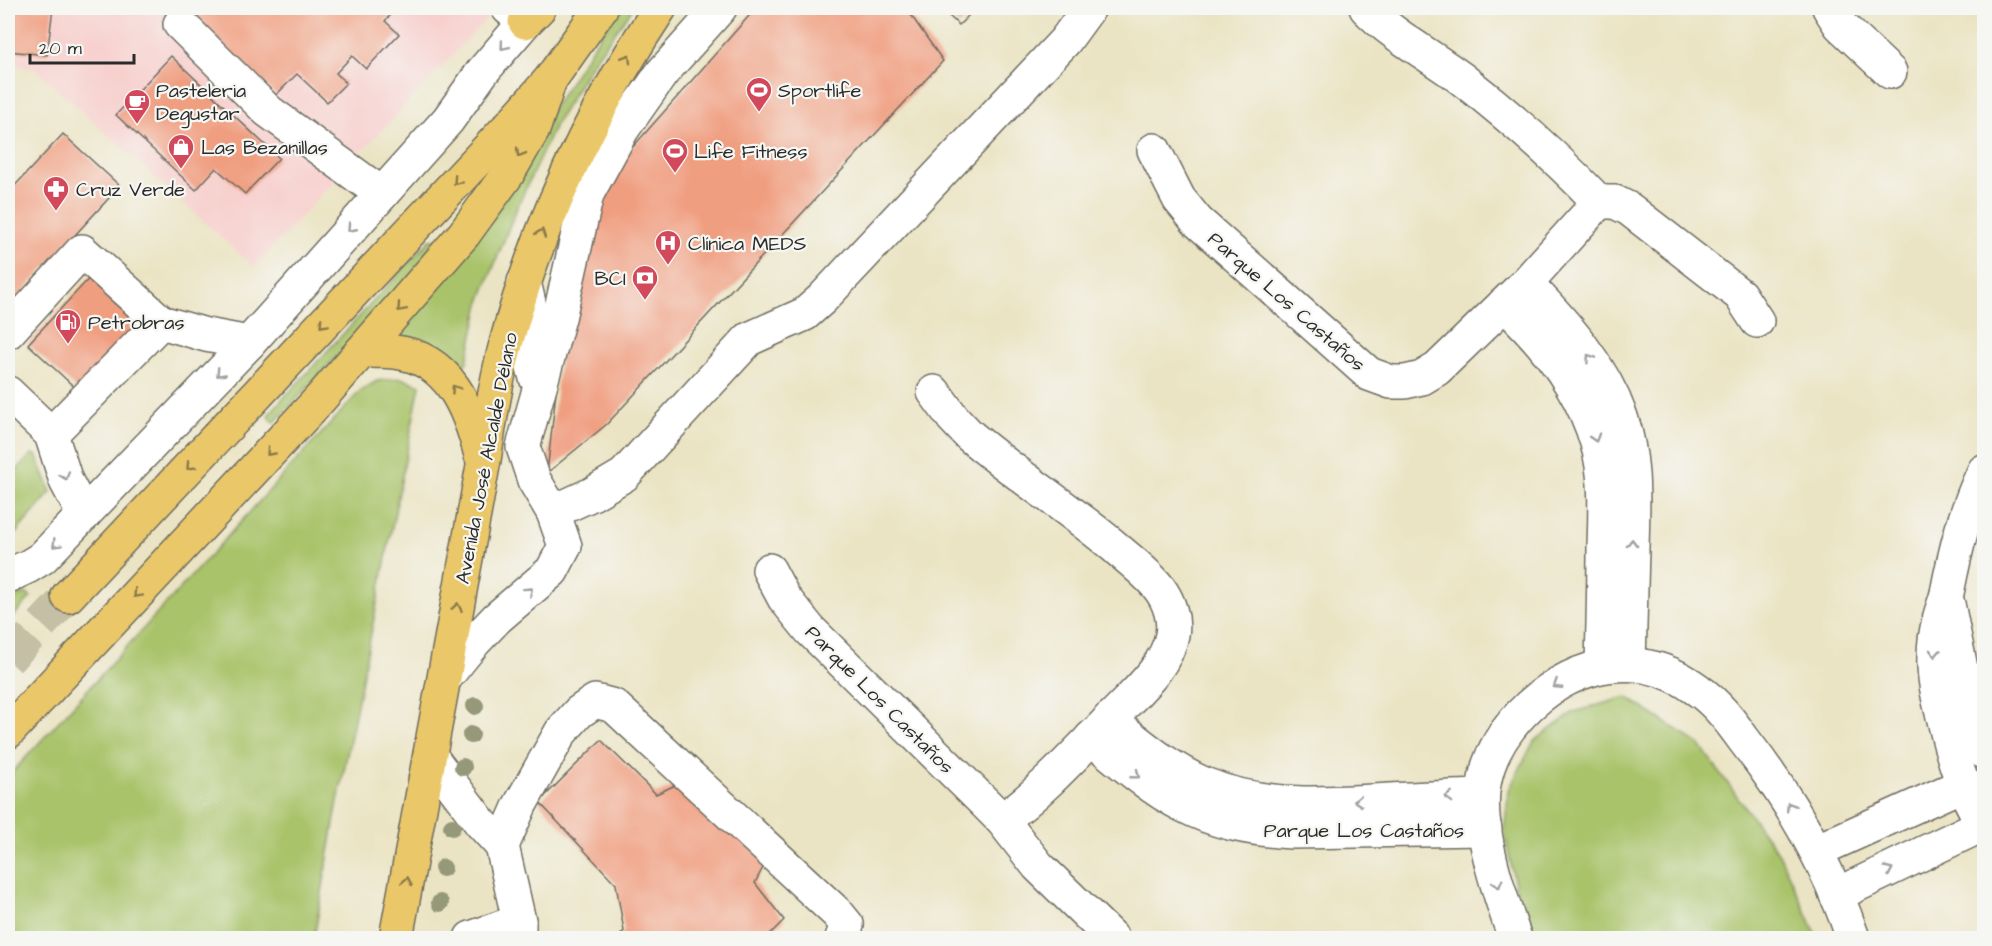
<svg xmlns="http://www.w3.org/2000/svg" width="1992" height="946" font-family="'Architects Daughter',sans-serif">
  <rect width="100%" height="100%" fill="#f6f6f2"/>
  <filter id="ink" filterUnits="userSpaceOnUse"><feTurbulence type="fractalNoise" baseFrequency=".0167" numOctaves="2"/><feDisplacementMap in="SourceGraphic" scale="12" xChannelSelector="R" yChannelSelector="G"/><feConvolveMatrix kernelMatrix="1 2 1 2 8 2 1 2 1" color-interpolation-filters="sRGB"/></filter>
  <filter id="wash" filterUnits="userSpaceOnUse"><feTurbulence type="fractalNoise" baseFrequency=".008" numOctaves="4" result="noise"/><feDisplacementMap in="SourceGraphic" scale="24" xChannelSelector="R" yChannelSelector="G"/><feGaussianBlur stdDeviation="1.35" result="paint"/><feColorMatrix in="noise" values="0 0 0 0 0 0 0 0 0 0 0 0 0 0 0 0 0 1.4 0 .05"/><feComposite in="paint" operator="in"/></filter>
  <g filter="url(#wash)">
    <rect width="100%" height="100%" fill="#ebe4c4"/>
    <!-- built -->
    <polygon fill="#f7d0ce" points="8,8 496,8 254,267 35,69 8,64"/>
    <!-- green -->
    <g fill="#a8c369" stroke="#6a774a" stroke-width="1.5">
      <path d="M620,8H633L593,62L555,125L515,212L481,299L467,362L463,366C454,363 447,353 439,348C425,339 411,338 396,336L553,108L607,25Z"/>
      <polygon points="435,239 439,242 422,266 274,423 268,415 430,240"/>
      <polygon points="401,378 420,385 337,806 314,938 8,938 8,777 361,390 377,381"/>
      <polygon points="32,454 36,455 51,492 15,534 8,539 8,466 15,472"/>
      <polygon points="25,593 31,597 8,622 8,599"/>
      <polygon points="1626,697 1699,744 1779,854 1818,938 1538,938 1516,889 1504,831 1509,790 1534,741 1574,712"/>
    </g>
    <g id="blocks">
      <!-- building -->
      <g fill="#f09e80">
        <polygon points="8,8 53,8 47,55 8,51"/>
        <polygon points="185,8 397,8 385,21 399,34 366,69 352,56 336,73 346,83 327,102 297,74 276,95"/>
        <polygon points="756,8 906,8 943,61 607,424 547,473 560,356 607,176"/>
        <polygon points="940,8 976,8 959,25"/>
        <polygon points="171,56 279,158 245,194 216,168 196,190 116,115"/>
        <polygon points="63,134 120,186 8,308 8,193"/>
        <polygon points="94,273 151,326 84,396 28,344"/>
        <polygon points="601,740 656,794 682,782 769,856 755,883 784,920 766,938 618,938 624,931 616,884 539,802"/>
      </g>
    </g>
  </g>
  <g filter="url(#ink)">
    <use href="#blocks" fill-opacity="0" stroke="#6e6c61" stroke-width="1.5"/>
    <g fill="none" stroke-linecap="round" stroke-linejoin="round">
      <!-- major-tunnel -->
      <polyline stroke="#c5bfa5" stroke-width="33" stroke-dasharray="33 16" stroke-linecap="butt" points="8,660 68,596"/>
      <!-- minor casing -->
      <g stroke="#6e6c61" stroke-width="36">
        <g id="minor">
          <path d="M1366,8C1393,36 1430,55 1462,79C1511,117 1556,157 1599,202"/>
          <polyline points="1829,8 1840,25 1890,72"/>
          <polyline points="180,24 268,111 382,194"/>
          <polyline points="1154,150 1179,199 1197,221 1369,374 1391,382 1405,382 1422,378 1437,369 1526,283 1599,202 1615,202 1629,209 1740,295 1757,321"/>
          <polyline points="524,282 530,307 533,367 536,378"/>
          <path d="M1526,283C1564,322 1602,364 1621,417C1636,460 1633,504 1632,549C1631,587 1630,625 1629,664"/>
          <path d="M1504,304C1546,343 1581,388 1597,443C1607,477 1605,512 1604,547C1604,587 1603,626 1602,666"/>
          <polyline points="8,332 82,251 161,322 206,335 249,343"/>
          <path d="M934,392L953,418L969,435C1016,475 1069,508 1116,548C1131,561 1147,573 1159,588C1169,601 1175,619 1172,635C1166,667 1136,692 1114,715C1078,751 1044,790 1002,820"/>
          <polyline points="8,393 51,434 66,481 84,515"/>
          <polyline points="51,434 161,322"/>
          <path d="M1984,471C1964,514 1956,547 1947,593C1945,602 1941,611 1939,620C1936,631 1934,644 1934,656C1933,677 1938,699 1944,720C1953,759 1963,791 1984,826"/>
          <polyline points="553,512 592,494 624,475 749,339 805,314 822,299 1065,41 1089,8"/>
          <polyline points="769,570 784,598 810,630 985,803 1002,820 1038,866 1112,938"/>
          <polyline points="8,576 29,566 42,558 249,343 448,120 483,71 525,22 508,8"/>
          <polyline points="1948,604 1965,688 1984,752"/>
          <polyline points="445,678 475,641 497,618 552,571 565,546 553,512 534,480 523,447 559,318 587,194 622,130 662,73 720,8"/>
          <path d="M1109,719C1139,743 1169,769 1204,784C1261,807 1312,804 1372,801C1409,799 1445,797 1482,796"/>
          <path d="M1091,738C1161,796 1197,827 1292,832L1485,829"/>
          <polyline points="431,757 480,822 502,846"/>
          <polyline points="1816,851 1962,785 1983,791"/>
          <polyline points="1836,895 1984,824"/>
          <polyline points="471,938 519,921"/>
          <polyline points="519,938 519,921 502,846 520,805 561,732 579,712 595,701 614,706 838,914 847,925 842,938"/>
          <path d="M1515,938C1500,896 1476,828 1484,784C1489,753 1507,727 1529,706C1578,661 1642,648 1698,690C1717,703 1731,722 1744,740C1790,799 1829,867 1853,938"/>
        </g>
      </g>
      <!-- major casing -->
      <g stroke="#6e6c61" stroke-width="36">
        <g id="major">
          <polyline points="525,22 539,8"/>
          <path d="M362,351C373,351 384,351 395,352C450,358 469,409 481,455"/>
          <polyline points="68,596 513,122 550,80 601,8"/>
          <polyline points="8,732 319,400 464,234 507,175 533,130 550,80"/>
          <path d="M396,938C418,823 439,707 460,591C468,547 476,504 484,460C490,420 496,380 507,340C540,219 591,112 660,8"/>
        </g>
      </g>
      <!-- minor -->
      <use href="#minor" stroke="#fff" stroke-width="33"/>
      <!-- major -->
      <use href="#major" stroke="#eac769" stroke-width="33"/>
    </g>
    <!-- trees -->
    <g fill="#96987a">
      <circle cx="475" cy="706" r="9"/>
      <circle cx="471" cy="735" r="9"/>
      <circle cx="463" cy="767" r="9"/>
      <circle cx="452" cy="827" r="9"/>
      <circle cx="443" cy="868" r="9"/>
      <circle cx="440" cy="903" r="9"/>
    </g>
    <!-- one-way arrows -->
    <defs><path id="oneway-chevron" d="M-2-3.5L2.5 0L-2 3.5" fill="none" stroke-width="1.6" stroke-linecap="round" stroke-linejoin="round" transform="scale(1.5)"/></defs>
    <g stroke="#a0a0a0">
      <use href="#oneway-chevron" transform="translate(504 46) rotate(130)"/>
      <use href="#oneway-chevron" transform="translate(351 228) rotate(132)"/>
      <use href="#oneway-chevron" transform="translate(1590 358) rotate(-124)"/>
      <use href="#oneway-chevron" transform="translate(220 373) rotate(134)"/>
      <use href="#oneway-chevron" transform="translate(1595 438) rotate(73)"/>
      <use href="#oneway-chevron" transform="translate(65 476) rotate(70)"/>
      <use href="#oneway-chevron" transform="translate(1632 543) rotate(-89)"/>
      <use href="#oneway-chevron" transform="translate(56 544) rotate(135)"/>
      <use href="#oneway-chevron" transform="translate(529 591) rotate(-42)"/>
      <use href="#oneway-chevron" transform="translate(1935 653) rotate(93)"/>
      <use href="#oneway-chevron" transform="translate(1557 685) rotate(147)"/>
      <use href="#oneway-chevron" transform="translate(1136 775) rotate(39)"/>
      <use href="#oneway-chevron" transform="translate(1449 797) rotate(178)"/>
      <use href="#oneway-chevron" transform="translate(1358 801) rotate(177)"/>
      <use href="#oneway-chevron" transform="translate(1790 806) rotate(-122)"/>
      <use href="#oneway-chevron" transform="translate(1889 870) rotate(-25)"/>
      <use href="#oneway-chevron" transform="translate(1498 884) rotate(74)"/>
    </g>
    <g stroke="#8a794a">
      <use href="#oneway-chevron" transform="translate(627 58) rotate(-59)"/>
      <use href="#oneway-chevron" transform="translate(520 153) rotate(120)"/>
      <use href="#oneway-chevron" transform="translate(457 181) rotate(133)"/>
      <use href="#oneway-chevron" transform="translate(541 233) rotate(-70)"/>
      <use href="#oneway-chevron" transform="translate(401 308) rotate(131)"/>
      <use href="#oneway-chevron" transform="translate(323 324) rotate(133)"/>
      <use href="#oneway-chevron" transform="translate(455 389) rotate(-125)"/>
      <use href="#oneway-chevron" transform="translate(270 452) rotate(133)"/>
      <use href="#oneway-chevron" transform="translate(190 466) rotate(133)"/>
      <use href="#oneway-chevron" transform="translate(137 594) rotate(133)"/>
      <use href="#oneway-chevron" transform="translate(457 607) rotate(-80)"/>
      <use href="#oneway-chevron" transform="translate(407 881) rotate(-79)"/>
    </g>
  </g>
  <!-- icons -->
  <defs>
    <g id="stadium-pin" transform="scale(1.35)"><path d="M0 17L-7.5 6A9.5 9.5 0 1 1 7.5 6Z" fill="#d1495b" stroke="#f6f6f2"/><path d="M0-5a6.5 5 0 1 0 0 10a6.5 5 0 1 0 0-10ZM-3.5-1.8h7v3.6h-7Z" fill="#fff"/></g>
    <g id="cafe-pin" transform="scale(1.35)"><path d="M0 17L-7.5 6A9.5 9.5 0 1 1 7.5 6Z" fill="#d1495b" stroke="#f6f6f2"/><path d="M-5.5-4.5H6V0H3Q3 3.5 0 3.5H-2.5Q-5.5 3.5-5.5 0ZM3-3.2v2h1.7v-2ZM-6 4.5H4V6H-6Z" fill="#fff"/></g>
    <g id="shop-pin" transform="scale(1.35)"><path d="M0 17L-7.5 6A9.5 9.5 0 1 1 7.5 6Z" fill="#d1495b" stroke="#f6f6f2"/><path d="M-5-2.5h2.3a2.7 3.5 0 0 1 5.4 0H5L5.5 6h-11ZM-1.5-2.5h3a1.5 2.3 0 0 0-3 0Z" fill="#fff"/></g>
    <g id="pharmacy-pin" transform="scale(1.35)"><path d="M0 17L-7.5 6A9.5 9.5 0 1 1 7.5 6Z" fill="#d1495b" stroke="#f6f6f2"/><path d="M-2-6h4v4h4v4h-4v4h-4v-4h-4v-4h4Z" fill="#fff"/></g>
    <g id="hospital-pin" transform="scale(1.35)"><path d="M0 17L-7.5 6A9.5 9.5 0 1 1 7.5 6Z" fill="#d1495b" stroke="#f6f6f2"/><path d="M-5-5h3v3.5h4V-5h3V5h-3V1.5h-4V5h-3Z" fill="#fff"/></g>
    <g id="bank-pin" transform="scale(1.35)"><path d="M0 17L-7.5 6A9.5 9.5 0 1 1 7.5 6Z" fill="#d1495b" stroke="#f6f6f2"/><path d="M-6-4H6V4H-6ZM0-2.3a2.3 2.3 0 1 0 0 4.6a2.3 2.3 0 1 0 0-4.6Z" fill="#fff"/></g>
    <g id="fuel-pin" transform="scale(1.35)"><path d="M0 17L-7.5 6A9.5 9.5 0 1 1 7.5 6Z" fill="#d1495b" stroke="#f6f6f2"/><path d="M-5.5-6h7V0h2V4h1.3V-2.5L3-4.5l.8-.8L6-3V5H2.5V1h-1V6h-7ZM-4.2-4.7v3.2H.2V-4.7Z" fill="#fff"/></g>
  </defs>
  <g fill-rule="evenodd">
    <use href="#stadium-pin" x="759" y="90"/>
    <use href="#cafe-pin" x="137" y="102"/>
    <use href="#shop-pin" x="181" y="147"/>
    <use href="#stadium-pin" x="675" y="151"/>
    <use href="#pharmacy-pin" x="56" y="189"/>
    <use href="#hospital-pin" x="668" y="243"/>
    <use href="#bank-pin" x="645" y="278"/>
    <use href="#fuel-pin" x="68" y="322"/>
  </g>
  <g text-anchor="middle" stroke-width="4.5" stroke-linejoin="round" paint-order="stroke">
    <!-- poi labels -->
    <g font-size="20" fill="#2b2b2b" stroke="#f6f6f2" text-anchor="start">
      <text x="156" y="97">Pasteleria<tspan x="156" dy="23">Degustar</tspan></text>
      <text x="778" y="97">Sportlife</text>
      <text x="201" y="154">Las Bezanillas</text>
      <text x="694" y="158">Life Fitness</text>
      <text x="76" y="196">Cruz Verde</text>
      <text x="688" y="250">Clínica MEDS</text>
      <text x="626" y="285" text-anchor="end">BCI</text>
      <text x="88" y="329">Petrobras</text>
    </g>
    <!-- street labels -->
    <g font-size="20" fill="#2b2b2b" stroke="#f6f6f2">
      <text transform="translate(1287 301) rotate(41)" y="7">Parque Los Castaños</text>
      <text transform="translate(486 458) rotate(-79)" y="7">Avenida José Alcalde Délano</text>
      <text transform="translate(880 699) rotate(45)" y="7">Parque Los Castaños</text>
      <text x="1364" y="837">Parque Los Castaños</text>
    </g>
  </g>
  <!-- margin -->
  <rect width="1992" height="946" fill="none" stroke="#f6f6f2" stroke-width="30"/>
  <!-- scale -->
  <path d="M30 54v9h104v-9" fill="none" stroke="#2b2b2b" stroke-width="3"/>
  <text x="39" y="54" font-size="18" fill="#2b2b2b" stroke="#f6f6f2" stroke-width="4.5" paint-order="stroke">20 m</text>
</svg>
